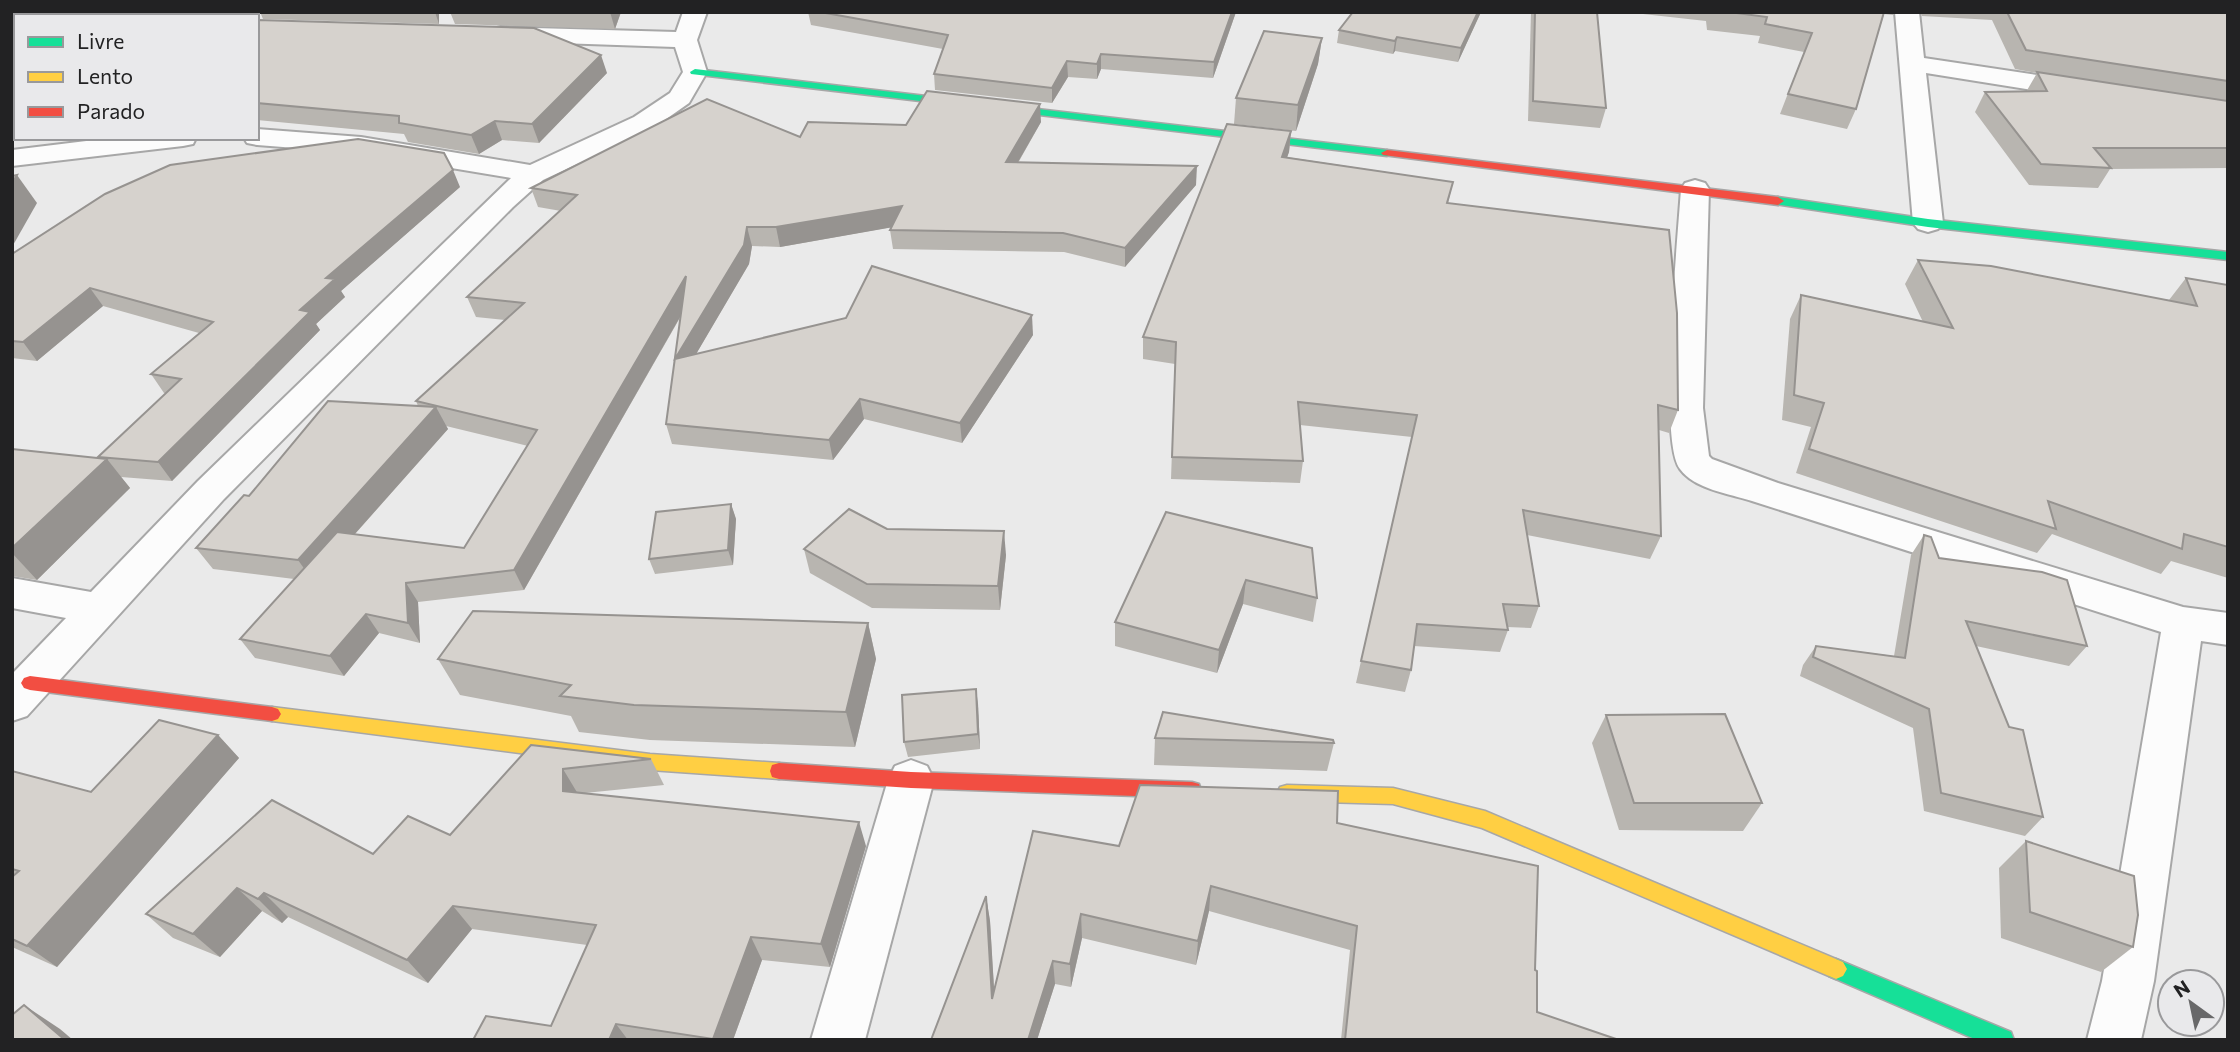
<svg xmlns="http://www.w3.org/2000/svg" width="2240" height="1052" font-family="Commissioner,sans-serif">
  <rect width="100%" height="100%" fill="#eaeaea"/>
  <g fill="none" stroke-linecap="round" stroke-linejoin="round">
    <!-- street casing -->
    <g stroke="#a7a7a7" stroke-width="4">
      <g id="street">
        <polygon points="71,12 114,12 116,16 73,16"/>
        <polygon points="683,12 707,12 697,40 707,72 689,103 652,129 543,180 513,207 224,499 27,716 12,721 12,674 66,618 12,608 12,578 91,592 198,481 511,178 361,153 257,145 247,143 244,138 257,138 257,129 361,137 530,165 634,117 670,93 683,72 675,47 501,41 493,39 489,34 493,29 501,27 676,32"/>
        <polygon points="1895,12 1919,12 1924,58 2083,82 2092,85 2096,90 2092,95 2083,98 1926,73 1943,223 1938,229 1928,232 1918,229 1913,223"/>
        <polygon points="111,138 196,138 193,144 183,146 12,166 12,150"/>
        <path d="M1695,180L1705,183L1709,189L1703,408L1709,456L1712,459L1778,483L2183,607L2228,613V645L2201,641L2154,981L2141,1040H2087L2102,981L2161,632L1752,501C1730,494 1694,489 1680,469C1658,442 1678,235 1681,189L1685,183Z"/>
        <polygon points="911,760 927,766 934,780 865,1040 811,1040 888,780 895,766"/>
      </g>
    </g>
    <!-- fast casing -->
    <g stroke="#a7a7a7" stroke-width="3">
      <g id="fast">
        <polygon points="695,69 1387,150 1393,153 1387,156 691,74 690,72"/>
        <polygon points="1778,197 1928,219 2228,252 2228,260 1928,227 1774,204 1774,198"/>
        <polygon points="1836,959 2011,1032 2014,1040 1977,1040 1829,976 1825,969 1829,962"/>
      </g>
    </g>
    <!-- slow casing -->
    <g stroke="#a7a7a7" stroke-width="3">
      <g id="slow">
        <polygon points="272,707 650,754 779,763 786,765 788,771 786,777 779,779 650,770 272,721 266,719 263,714 266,709"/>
        <polygon points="1287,785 1393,788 1485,811 1843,962 1847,969 1843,976 1836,979 1482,828 1393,804 1287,801 1280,799 1277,793 1280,787"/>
      </g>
    </g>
    <!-- jam casing -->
    <g stroke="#a7a7a7" stroke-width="3">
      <g id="jam">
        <polygon points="1387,150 1778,197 1784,201 1778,205 1383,155 1381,153"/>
        <polygon points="30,676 272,707 278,709 281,714 278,719 272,721 30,690 24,688 21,683 24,678"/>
        <polygon points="779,763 911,772 1192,782 1199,784 1201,790 1199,796 1192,798 911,788 779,779 772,777 770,771 772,765"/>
      </g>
    </g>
    <!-- street -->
    <use href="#street" fill="#fcfcfc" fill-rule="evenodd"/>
    <!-- fast -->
    <use href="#fast" fill="#16e098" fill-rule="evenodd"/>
    <!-- slow -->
    <use href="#slow" fill="#ffcf43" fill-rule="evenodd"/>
    <!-- jam -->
    <use href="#jam" fill="#f24e42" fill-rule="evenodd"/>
  </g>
  <!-- wall -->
  <g fill="#b8b5b0" fill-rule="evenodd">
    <polygon points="260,12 439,12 439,24 263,19"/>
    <polygon points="450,12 621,12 615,29 455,24"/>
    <polygon points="808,12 1236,12 1213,78 1101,69 1097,79 1068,77 1052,103 935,90 934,74 943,49 811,25"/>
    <polygon points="1353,12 1481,12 1458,62 1395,51 1393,54 1337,43 1339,30"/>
    <polygon points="1531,12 1597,12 1606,108 1600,128 1528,121"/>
    <polygon points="1625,12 1894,12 1893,15 1884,14 1856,109 1847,129 1780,114 1804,52 1758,43 1760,36 1707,30 1706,21"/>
    <polygon points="1920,12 2228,12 2228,168 2110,169 2098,188 2029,185 1975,112 1985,92 2026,92 2037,73 2015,69 1992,20 1922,16"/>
    <polygon points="257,20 607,73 539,143 502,140 479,154 408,142 404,134 257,120"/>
    <polygon points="1322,38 1318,64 1296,131 1234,124 1236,98"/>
    <path d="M1041,122L1018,163L1196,185L1125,267L1064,252L893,249L890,230L892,227L780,247L752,246L749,264L696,354L1033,335L962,443L864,419L833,460L672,444L666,424L681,316L524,590L418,602L420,643L379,633L344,676L255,658L240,639L294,579L213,569L196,548L249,496L418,406L416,401L505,320L476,317L467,297L561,211L538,207L531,188L800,137L906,125ZM446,426L528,446L464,548L355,534L448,429Z"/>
    <polygon points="1291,131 1289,152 1287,157 1453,182 1448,203 1678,410 1669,433 1659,430 1661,536 1650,559 1527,535 1539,606 1531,628 1507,627 1508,630 1500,652 1414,646 1411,670 1405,692 1356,683 1412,437 1300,425 1303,461 1300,483 1171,479 1175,364 1143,359 1143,337"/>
    <polygon points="460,187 341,291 345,297 316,324 320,330 172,481 121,477 130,488 37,580 12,576 12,449 99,458 166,393 164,393 151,374 199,333 103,306 37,361 12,358 12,254"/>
    <polygon points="1918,260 2169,300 2186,278 2228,285 2228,578 2171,561 2161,574 2052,534 2037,553 1796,473 1811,427 1782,420 1790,319 1801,295 1923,322 1905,284"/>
    <polygon points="731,504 736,519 733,565 655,574 649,559"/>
    <polygon points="887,529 1006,555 1000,610 872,608 810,573 804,549"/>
    <polygon points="1924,535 1939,558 2087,646 2069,666 1976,646 2043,817 2025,836 1924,811 1913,728 1800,676 1803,665 1816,646 1894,656 1911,555"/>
    <polygon points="1312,548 1317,598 1313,622 1243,604 1217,673 1115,646 1115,622"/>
    <polygon points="868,623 876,659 855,747 650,740 579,732 571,716 460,695 438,659"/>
    <polygon points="978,704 980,749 908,757 904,742"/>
    <polygon points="1606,715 1762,803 1743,831 1619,830 1592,743"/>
    <polygon points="218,735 239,758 57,967 12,947 12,771 91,792"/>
    <polygon points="1155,738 1334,743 1327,771 1154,765"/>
    <polygon points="531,745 651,759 664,785 585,793 866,846 830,967 762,960 733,1040 473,1040 551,1026 587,945 472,929 428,983 288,917 282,923 262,911 220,957 173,938 146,914 272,800 373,854 450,835"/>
    <polygon points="1337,823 1535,970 1537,1012 1619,1040 1341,1040 1350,950 1209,911 1196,965 1082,938 1071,987 1055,984 1037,1040 931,1040 986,896 990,921 994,990 1119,846"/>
    <polygon points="2026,841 2133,947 2101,972 2001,938 1999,868"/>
  </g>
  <!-- shaded-wall -->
  <g fill="#969390">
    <polygon points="39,12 69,12 65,16 32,16"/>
    <polygon points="435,12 439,12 439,24"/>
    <polygon points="610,12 621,12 615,29"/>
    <polygon points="1232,12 1236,12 1213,78 1214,62"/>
    <polygon points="1478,12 1481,12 1458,62 1461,48"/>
    <polygon points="16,25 16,43 12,45 12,27"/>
    <polygon points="1397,37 1395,51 1393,54 1395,41"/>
    <polygon points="1322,38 1318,64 1296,131 1298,105"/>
    <polygon points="1101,54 1101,69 1097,79 1097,64"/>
    <polygon points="601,55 607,73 539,143 532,124"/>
    <polygon points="1067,61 1068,77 1052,103 1052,88"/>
    <polygon points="1040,104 1041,122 1007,181 1006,162"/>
    <polygon points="495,121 502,140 479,154 471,135"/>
    <polygon points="1291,131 1289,152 1280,177 1282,157"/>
    <polygon points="1197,166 1196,185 1125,267 1125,248"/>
    <polygon points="453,170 460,187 341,291 345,297 316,324 320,330 172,481 158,462 300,310 326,278"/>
    <polygon points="17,175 37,203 12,247 12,183"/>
    <polygon points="902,206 905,225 780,247 776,227"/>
    <polygon points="747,227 752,246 749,264 682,378 675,359"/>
    <polygon points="686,276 692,296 524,590 514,570"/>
    <polygon points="90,288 103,306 37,361 23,342"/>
    <polygon points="1032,315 1033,335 962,443 960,423"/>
    <polygon points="860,399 864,419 833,460 829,440"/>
    <polygon points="436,407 448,429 313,581 298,560"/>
    <polygon points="107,459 130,488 37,580 12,553 12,548"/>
    <polygon points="731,504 736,519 733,565 728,550"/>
    <polygon points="1004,531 1006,555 1000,610 998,586"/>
    <polygon points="1246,580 1243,604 1217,673 1219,650"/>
    <polygon points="406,583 418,602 420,643 408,623"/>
    <polygon points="366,614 379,633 344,676 330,656"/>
    <polygon points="868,623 876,659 855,747 846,712"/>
    <polygon points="976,689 978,704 980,749 978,734"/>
    <polygon points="218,735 239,758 57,967 27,946"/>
    <polygon points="563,769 578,794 563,791"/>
    <polygon points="859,822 866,846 830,967 821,944"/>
    <polygon points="1211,886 1209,911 1196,965 1198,941"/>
    <polygon points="237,888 262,911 220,957 193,934"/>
    <polygon points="264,893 288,917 282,923 258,899"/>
    <polygon points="986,896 990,921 996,1021 992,999"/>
    <polygon points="453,906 472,929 428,983 407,960"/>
    <polygon points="1081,914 1082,938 1071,987 1070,964"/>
    <polygon points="751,937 762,960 733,1040 713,1040"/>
    <polygon points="1053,961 1055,984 1037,1040 1028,1040"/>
    <polygon points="24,1005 60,1029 73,1040 65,1040"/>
    <polygon points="616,1024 628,1040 609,1040"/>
  </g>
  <!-- building -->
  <g fill="#d6d2cd" stroke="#969390" stroke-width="2">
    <polygon points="12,12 39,12 32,16 16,16 16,25 12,27"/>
    <polygon points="820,12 1232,12 1214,62 1101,54 1097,64 1067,61 1052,88 934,74 948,35"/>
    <polygon points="1353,12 1478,12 1461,48 1397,37 1395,41 1339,30"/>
    <polygon points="1535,12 1597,12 1606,108 1533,101"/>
    <polygon points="1729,12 1884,12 1856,109 1788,94 1812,33 1765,24 1767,17"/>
    <polygon points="2007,12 2228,12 2228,81 2026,50"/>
    <polygon points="257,20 534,28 601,55 532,124 495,121 471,135 399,123 399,116 257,103"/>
    <polygon points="1264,31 1322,38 1298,105 1236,98"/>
    <polygon points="2037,72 2228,101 2228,148 2094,148 2111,168 2041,164 1985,92 2047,91"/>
    <polygon points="927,91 1040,104 1006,162 1197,166 1125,248 1063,233 890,230 902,206 776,227 747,227 744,245 675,359 846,318 872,266 1032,315 960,423 860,399 829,440 666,424 686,276 514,570 406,583 408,623 366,614 330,656 240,639 337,532 464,548 537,430 416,401 524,303 467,297 577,195 531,188 707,99 800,137 808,122 906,125"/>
    <polygon points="1227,124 1291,131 1282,157 1453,182 1447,203 1669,230 1677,313 1678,410 1658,405 1661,536 1523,510 1539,606 1503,604 1508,630 1417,624 1411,670 1361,661 1417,415 1298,402 1303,461 1172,457 1176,342 1143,337"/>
    <polygon points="358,139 444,153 453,170 326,278 335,279 300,310 310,312 158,462 98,457 181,379 151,374 213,322 90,288 23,342 12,341 12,254 105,194 170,165"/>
    <polygon points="17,175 12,183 12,176"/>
    <polygon points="1918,260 1991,266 2197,306 2186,278 2228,285 2228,547 2184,534 2182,549 2048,501 2056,529 1809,449 1824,403 1794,395 1801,295 1953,328"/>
    <polygon points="328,401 436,407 298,560 196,548 244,495 249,496"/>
    <polygon points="12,449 107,459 12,548"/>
    <polygon points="731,504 728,550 649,559 656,512"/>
    <polygon points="849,509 887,529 1004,531 998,586 867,584 804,549"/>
    <polygon points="1166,512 1312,548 1317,598 1246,580 1219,650 1115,622"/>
    <polygon points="1924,535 1931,537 1939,558 2042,572 2067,580 2087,646 1966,621 2009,727 2023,730 2043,817 1941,793 1929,709 1813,657 1816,646 1905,658"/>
    <polygon points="473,611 868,623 846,712 634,705 560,696 571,685 438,659"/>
    <polygon points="976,689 978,734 904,742 902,695"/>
    <polygon points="1163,712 1333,740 1334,743 1155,738"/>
    <polygon points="1725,714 1762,803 1634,803 1606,715"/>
    <polygon points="159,720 218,735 27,946 12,939 12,877 19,871 12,869 12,771 91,792"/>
    <polygon points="531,745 651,759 563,769 563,791 859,822 821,944 751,937 713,1039 616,1024 609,1040 473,1040 486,1016 551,1026 596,925 453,906 407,960 264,893 258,899 237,888 193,934 146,914 272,800 373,854 408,816 450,835"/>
    <polygon points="1140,785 1338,791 1337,823 1538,866 1535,970 1537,971 1537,1012 1619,1040 1345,1040 1357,926 1211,886 1198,941 1081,914 1070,964 1053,961 1028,1040 931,1040 986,896 992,999 1033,831 1119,846"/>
    <polygon points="2026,841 2134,876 2138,915 2133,947 2030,912"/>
    <polygon points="24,1005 65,1040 12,1040 12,1015"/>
  </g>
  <!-- border -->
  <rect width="2240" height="1052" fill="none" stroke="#222223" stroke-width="28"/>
  <!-- legend -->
  <rect x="14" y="14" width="245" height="126" fill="#e9e9eb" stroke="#99999b" stroke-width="2"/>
  <rect x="28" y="37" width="35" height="10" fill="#16e098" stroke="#99999b" stroke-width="2"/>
  <text x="77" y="49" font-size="21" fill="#222223">Livre</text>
  <rect x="28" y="72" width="35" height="10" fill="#ffcf43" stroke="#99999b" stroke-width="2"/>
  <text x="77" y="84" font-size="21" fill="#222223">Lento</text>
  <rect x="28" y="107" width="35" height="10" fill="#f24e42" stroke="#99999b" stroke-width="2"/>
  <text x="77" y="119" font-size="21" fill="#222223">Parado</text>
  <!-- north arrow -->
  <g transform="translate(2191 1003) rotate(327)"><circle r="33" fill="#e9e9eb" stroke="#99999b" stroke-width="2"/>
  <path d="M0-5L12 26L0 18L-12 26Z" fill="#686869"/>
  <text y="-10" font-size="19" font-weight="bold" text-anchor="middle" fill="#222223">N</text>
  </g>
</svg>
